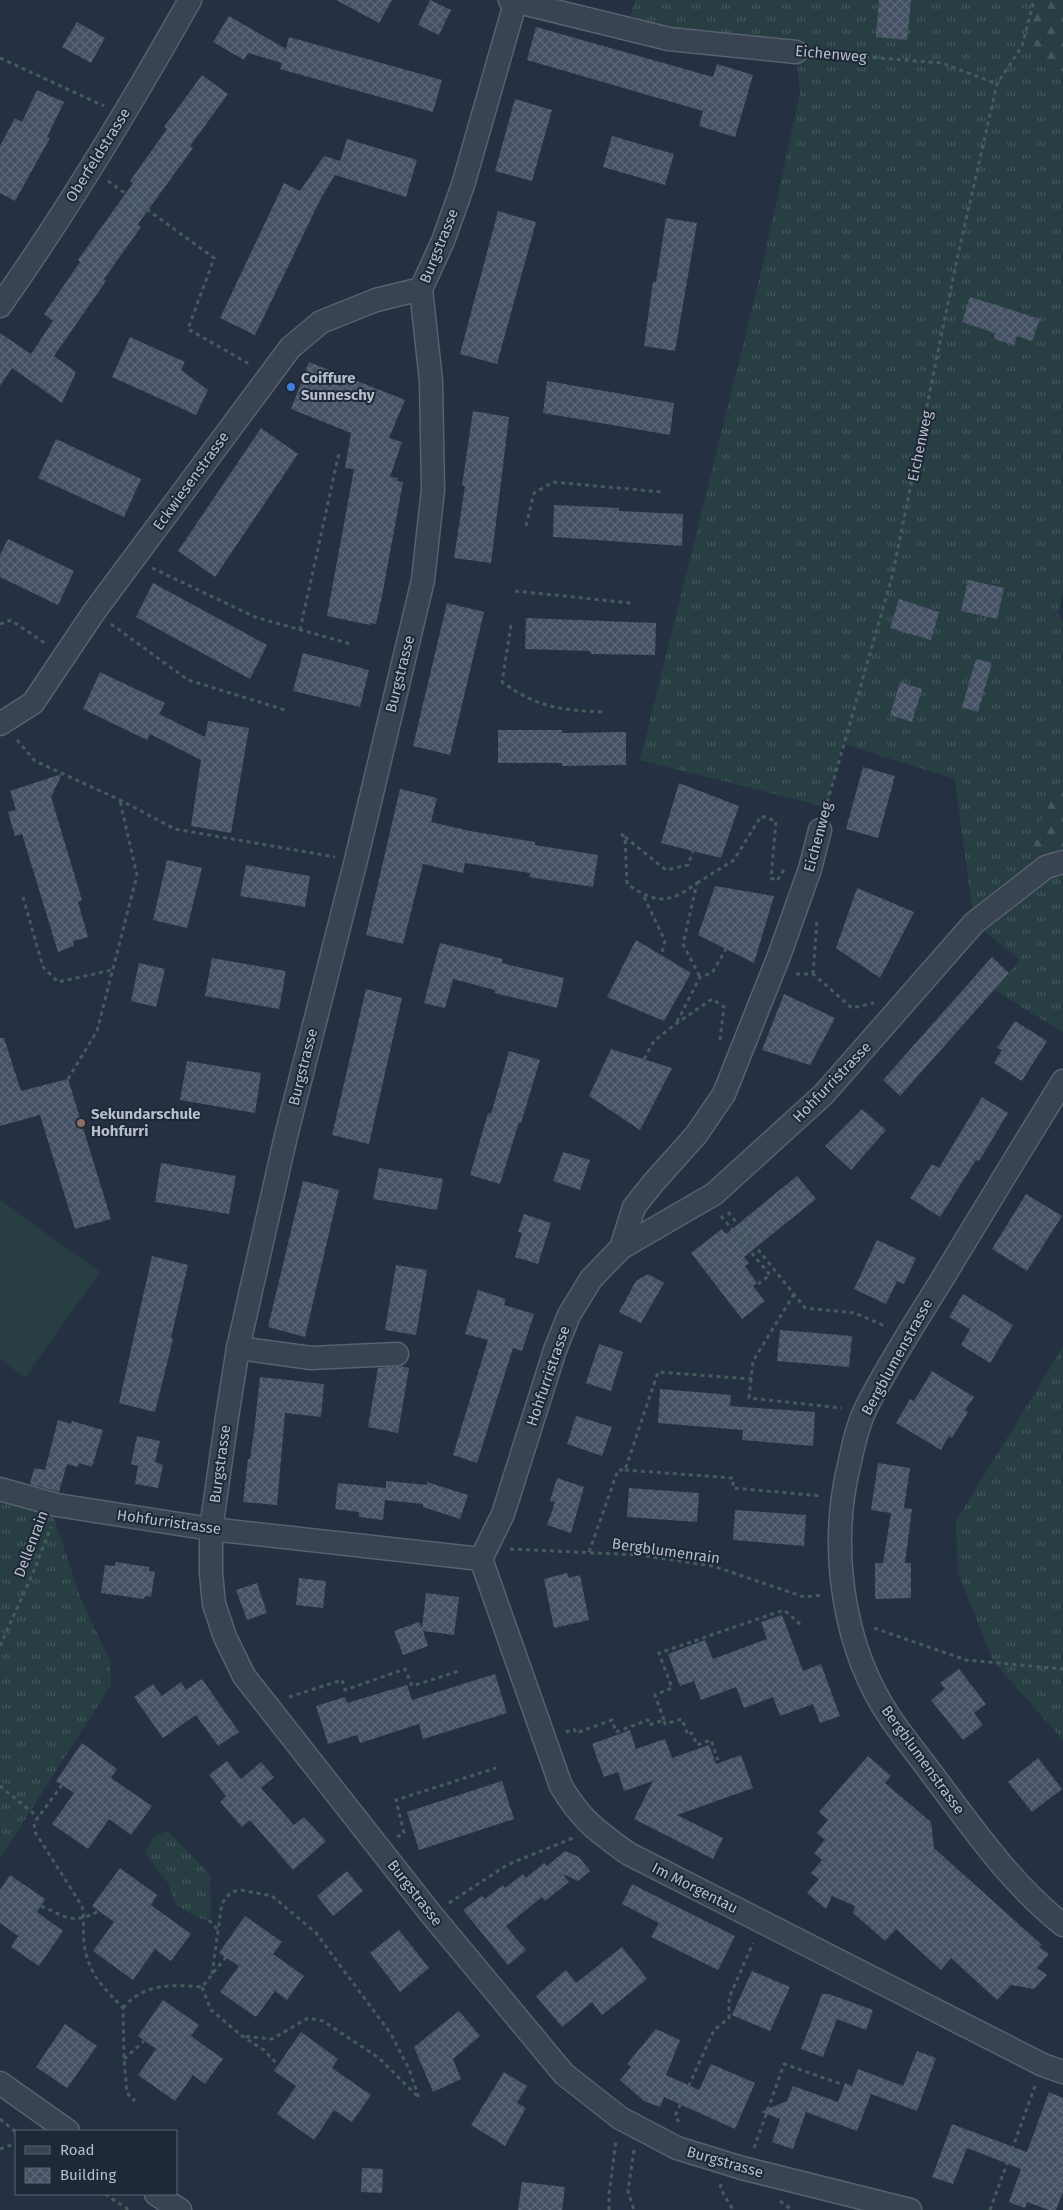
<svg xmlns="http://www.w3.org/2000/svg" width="1063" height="2210" font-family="'Fira Sans',sans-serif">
  <defs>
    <pattern id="grass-tufts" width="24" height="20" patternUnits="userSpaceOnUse" patternTransform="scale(1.25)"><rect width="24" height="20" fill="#273f43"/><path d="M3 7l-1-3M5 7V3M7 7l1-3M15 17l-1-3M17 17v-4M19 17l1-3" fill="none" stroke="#44595d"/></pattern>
    <pattern id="forest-firs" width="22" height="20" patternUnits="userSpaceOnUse" patternTransform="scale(1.25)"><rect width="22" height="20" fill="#273f43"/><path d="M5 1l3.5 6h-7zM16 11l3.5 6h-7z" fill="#44595d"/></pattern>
    <pattern id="building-cross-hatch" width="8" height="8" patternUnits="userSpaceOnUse" patternTransform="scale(1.25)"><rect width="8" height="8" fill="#445164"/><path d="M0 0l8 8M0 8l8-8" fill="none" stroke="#5d6879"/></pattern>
  </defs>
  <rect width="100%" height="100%" fill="#253142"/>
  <!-- grass -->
  <g fill="url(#grass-tufts)">
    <polygon points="635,0 1038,0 1022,46 1063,72 1063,592 1058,612 1063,622 1063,777 1034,833 1063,862 1063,1032 994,990 1020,960 974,923 955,779 843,744 826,807 640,760 760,277 800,93 796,52 629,22"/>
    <polygon points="1063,1347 1063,1740 993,1661 958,1572 956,1521"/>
    <polygon points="0,1489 57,1505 54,1518 80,1597 110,1661 111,1685 0,1858"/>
    <polygon points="168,1831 210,1875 211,1911 209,1920 201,1919 176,1905 168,1883 145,1853 153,1837"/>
  </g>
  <!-- forest -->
  <g fill="url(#forest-firs)">
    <polygon points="1038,0 1063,0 1063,72 1022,46"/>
    <polygon points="1063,777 1063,862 1027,881 1034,833"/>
  </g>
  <!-- pitch -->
  <polygon fill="#273f43" points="0,1200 100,1272 25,1378 0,1358"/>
  <!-- building -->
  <g fill="url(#building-cross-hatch)">
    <polygon points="336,0 392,0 379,23"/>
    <polygon points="430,0 451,10 439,35 418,25"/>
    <polygon points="879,0 911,0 907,40 876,37"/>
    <polygon points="229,16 286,49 289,37 442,80 433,112 280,69 282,63 248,53 244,60 213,42"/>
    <polygon points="77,22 105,38 91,63 62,47"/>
    <polygon points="536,27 713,77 717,64 753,75 735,137 699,126 703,111 527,60"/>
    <polygon points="202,75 228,94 190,146 193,148 138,224 141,227 104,279 106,281 54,356 76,372 62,403 12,368 0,386 0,333 31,354 53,321 44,314 80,262 78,260 133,183 130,181 167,129 164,127"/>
    <polygon points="37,90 64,102 47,137 50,138 15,201 0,193 0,146 15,118 22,122"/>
    <polygon points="515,99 552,110 532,181 495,171"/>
    <polygon points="612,136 674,154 665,185 603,167"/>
    <polygon points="347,139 417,160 406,197 335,175 336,173 320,200 255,335 220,318 284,183 300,191 324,156 340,161"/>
    <polygon points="498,211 536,222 497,364 460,354"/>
    <polygon points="666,218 697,223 675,351 644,346 653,282 656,282"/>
    <polygon points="970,297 1040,319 1032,341 1017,336 1014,345 994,339 995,333 962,322"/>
    <polygon points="130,337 185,362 181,370 208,390 196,415 112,377"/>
    <polygon points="309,362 405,400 389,438 402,442 390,477 398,478 397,481 403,482 382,596 376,624 371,623 370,625 327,616 354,469 345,468 351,433 291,409"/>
    <polygon points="547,381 674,403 670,435 543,413"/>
    <polygon points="473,411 509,417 491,563 454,558 465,486 462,485"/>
    <polygon points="261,428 298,454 215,577 178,551"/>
    <polygon points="56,439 141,479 124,517 38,478"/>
    <polygon points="554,505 619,508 619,511 683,514 682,546 553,537"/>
    <polygon points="8,539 74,571 58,605 0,577 0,555"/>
    <polygon points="968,580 1004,588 997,619 961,611"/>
    <polygon points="153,583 267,645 250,679 136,617"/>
    <polygon points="899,599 939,612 931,640 890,628"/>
    <polygon points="447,603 484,612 450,755 413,746"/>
    <polygon points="526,618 656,623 655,655 591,654 590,651 525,649"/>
    <polygon points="303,653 369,670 360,707 293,691"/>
    <polygon points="976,659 992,663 978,712 962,707"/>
    <polygon points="100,672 165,703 159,714 205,737 208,721 249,728 231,833 191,826 201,760 150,734 147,740 83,709"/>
    <polygon points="900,682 922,689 912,722 890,715"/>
    <polygon points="498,730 562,730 562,733 626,732 626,765 562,766 562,763 498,763"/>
    <polygon points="863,767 895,776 878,838 846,829"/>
    <polygon points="62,774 51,797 82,900 78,902 88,937 73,941 74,946 58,952 22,834 15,836 8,812 16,810 10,791"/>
    <polygon points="679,783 739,806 721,858 661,843"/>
    <polygon points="400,789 437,798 431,822 470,831 535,842 535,845 598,855 593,887 529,877 530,873 465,863 463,873 423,864 403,944 366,935"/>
    <polygon points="167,860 202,868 187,928 153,920"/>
    <polygon points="246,865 310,876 305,907 240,896"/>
    <polygon points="715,886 774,896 754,963 698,935"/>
    <polygon points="857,888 914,912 880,978 836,948"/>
    <polygon points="636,940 691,973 664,1021 607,997"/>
    <polygon points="440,943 503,959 502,963 564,978 557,1008 494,993 495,990 453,979 445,1008 424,1003"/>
    <polygon points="992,957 1009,973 900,1096 883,1080"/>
    <polygon points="212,958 286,971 279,1009 205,996"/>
    <polygon points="139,963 165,969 156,1007 131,1001"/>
    <polygon points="366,989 402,998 369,1144 332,1135"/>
    <polygon points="784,994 835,1018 810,1065 762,1050"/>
    <polygon points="1015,1021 1047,1041 1022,1081 994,1063 1002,1050 997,1048"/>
    <polygon points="0,1038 4,1038 21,1091 68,1079 111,1219 75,1229 40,1115 0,1126"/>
    <polygon points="611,1049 672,1068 640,1130 589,1096"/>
    <polygon points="509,1051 540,1060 521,1123 519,1122 500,1184 470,1175 488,1113 491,1114"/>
    <polygon points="187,1061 261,1073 255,1113 180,1100"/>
    <polygon points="982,1097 1008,1113 979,1161 976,1160 940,1217 910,1198 932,1164 939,1168"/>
    <polygon points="862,1109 886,1130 851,1170 825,1146"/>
    <polygon points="563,1152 590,1160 580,1190 553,1181"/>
    <polygon points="161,1163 236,1176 229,1214 155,1202"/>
    <polygon points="379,1168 443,1179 437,1210 373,1199"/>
    <polygon points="797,1176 816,1199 744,1257 749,1263 745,1266 757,1283 753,1286 765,1301 742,1319 691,1253 722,1229 726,1234"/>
    <polygon points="303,1181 339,1190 305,1337 268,1327"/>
    <polygon points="1026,1194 1062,1216 1027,1271 992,1249"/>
    <polygon points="524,1214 551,1223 538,1264 515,1257 522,1233 518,1232"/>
    <polygon points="877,1240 916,1258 904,1284 897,1281 886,1304 854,1289"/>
    <polygon points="152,1256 188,1265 171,1338 173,1339 155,1412 119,1403"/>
    <polygon points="396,1265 427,1270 416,1335 385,1330"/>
    <polygon points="648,1274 664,1283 641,1323 619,1312 636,1281"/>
    <polygon points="478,1290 506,1299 504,1305 534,1314 522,1351 513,1348 477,1463 453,1455 488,1340 465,1334"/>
    <polygon points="963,1294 1013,1325 990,1363 961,1345 970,1329 949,1317"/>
    <polygon points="780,1330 852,1336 849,1367 777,1361"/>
    <polygon points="599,1344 623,1352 611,1391 586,1383"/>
    <polygon points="400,1366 409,1368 398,1433 368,1427 378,1368"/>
    <polygon points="932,1371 974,1397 965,1410 968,1412 952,1438 949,1436 941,1450 896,1423 910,1399 914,1401"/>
    <polygon points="260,1377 324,1384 321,1417 285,1413 277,1505 243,1502 248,1459 250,1459 254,1431"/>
    <polygon points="660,1389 731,1395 730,1406 815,1412 813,1446 742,1440 743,1430 658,1423"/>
    <polygon points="576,1416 612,1427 602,1456 567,1444"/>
    <polygon points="58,1420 71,1424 72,1421 103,1430 92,1467 79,1463 78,1467 67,1464 59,1492 30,1484 34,1468 45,1470"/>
    <polygon points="137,1436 160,1441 155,1462 163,1465 158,1488 135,1484 138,1466 131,1464"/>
    <polygon points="878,1463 910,1468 904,1508 912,1509 905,1563 911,1563 911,1598 875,1599 875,1563 883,1563 891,1513 871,1510"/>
    <polygon points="557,1478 584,1487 571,1533 547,1525 555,1502 550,1501"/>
    <polygon points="386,1481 427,1485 427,1482 468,1495 460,1519 423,1507 423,1504 385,1500 383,1520 359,1517 359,1512 335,1509 338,1483 386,1488"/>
    <polygon points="629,1488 699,1493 697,1522 627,1517"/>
    <polygon points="735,1510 806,1515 804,1546 733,1540"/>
    <polygon points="116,1562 149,1567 149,1571 155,1572 151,1597 145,1596 144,1599 101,1593 105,1565 115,1566"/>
    <polygon points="567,1573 569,1578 580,1575 589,1620 554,1628 544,1579"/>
    <polygon points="299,1578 326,1581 323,1608 296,1605"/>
    <polygon points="257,1583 267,1613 247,1620 236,1590"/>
    <polygon points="426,1593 459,1597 454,1635 423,1631 428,1646 403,1655 394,1631 419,1622 422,1628"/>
    <polygon points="782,1615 803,1671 821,1664 840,1716 820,1723 813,1704 780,1716 773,1697 744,1708 736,1687 701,1700 694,1681 680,1686 668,1654 705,1640 713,1659 767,1639 761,1622"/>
    <polygon points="959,1669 986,1704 974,1713 983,1725 963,1740 931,1700 945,1689 940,1683"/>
    <polygon points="495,1674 507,1713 423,1739 419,1724 360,1743 357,1735 328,1744 316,1706 345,1697 347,1703 407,1685 412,1700"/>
    <polygon points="202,1679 239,1732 218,1746 196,1715 163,1738 134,1697 153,1684 162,1696 181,1682 186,1690"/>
    <polygon points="630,1730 636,1749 665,1739 672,1758 709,1745 716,1764 741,1755 753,1788 677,1815 723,1838 713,1859 634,1819 653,1781 624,1791 618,1772 604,1777 592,1744"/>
    <polygon points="82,1743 117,1769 111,1778 152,1806 131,1835 109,1819 88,1849 52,1824 74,1793 56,1781"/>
    <polygon points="868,1756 891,1776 885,1783 931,1822 934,1848 1042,1945 1039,1947 1049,1954 1037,1968 1047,1975 1034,1989 1011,1985 997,2000 951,1958 941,1970 896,1929 885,1941 853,1913 855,1906 832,1896 826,1909 807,1893 819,1879 811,1873 822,1860 814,1853 825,1840 817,1833 828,1820 819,1812"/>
    <polygon points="1038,1758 1062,1789 1032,1812 1008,1782"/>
    <polygon points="227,1761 241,1779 261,1762 274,1777 261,1788 294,1825 304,1817 326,1841 293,1870 250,1820 242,1827 220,1802 226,1796 209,1775"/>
    <polygon points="502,1781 514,1819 419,1850 407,1812"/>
    <polygon points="565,1851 579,1857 590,1871 578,1881 563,1874 569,1882 545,1901 542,1897 506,1926 526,1950 508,1965 463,1910 482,1896 485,1899 503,1885 505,1888 523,1874 526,1878 544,1863 547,1866"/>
    <polygon points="120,1868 157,1895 151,1905 191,1934 171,1961 155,1949 133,1980 93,1951 114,1922 92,1906"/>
    <polygon points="347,1871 363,1891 333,1916 317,1896"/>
    <polygon points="10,1875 45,1899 37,1912 63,1931 39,1966 11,1947 18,1936 0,1923 0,1890"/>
    <polygon points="632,1884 735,1936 718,1970 651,1937 659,1923 622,1904"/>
    <polygon points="245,1916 282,1942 273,1954 304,1976 287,2000 275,1991 256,2017 220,1992 239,1966 219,1953"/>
    <polygon points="399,1930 429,1968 400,1992 370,1953"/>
    <polygon points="622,1947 647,1979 602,2015 592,2002 562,2027 536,1996 566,1970 576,1983"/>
    <polygon points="752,1971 790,1987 770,2031 732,2015"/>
    <polygon points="822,1994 829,1994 873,2010 866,2030 837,2019 823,2057 801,2049"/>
    <polygon points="163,2000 199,2025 191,2036 223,2059 205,2084 193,2075 175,2101 138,2075 156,2049 138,2036"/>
    <polygon points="459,2011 480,2036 453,2059 461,2079 433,2092 414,2047"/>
    <polygon points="65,2024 97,2046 67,2088 36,2067"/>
    <polygon points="656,2029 680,2040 666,2075 699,2090 711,2064 755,2083 735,2129 664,2097 660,2107 644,2101 620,2080 631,2067 627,2064"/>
    <polygon points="301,2032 338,2059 332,2068 371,2095 352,2122 334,2110 314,2140 277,2114 296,2086 274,2071"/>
    <polygon points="917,2051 936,2058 917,2111 871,2094 857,2131 806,2112 793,2149 772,2142 780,2119 761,2112 787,2101 793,2086 838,2102 845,2083 852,2086 858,2069 903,2086"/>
    <polygon points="504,2072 527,2086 517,2103 526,2108 505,2146 471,2125"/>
    <polygon points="1049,2092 1063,2098 1063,2192 1056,2210 1049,2210 1027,2202 1025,2208 1009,2202 1021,2169 967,2148 953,2184 932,2177 952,2124 1027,2152"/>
    <polygon points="362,2168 383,2169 382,2193 361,2192"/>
    <polygon points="522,2182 565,2187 562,2210 518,2210"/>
  </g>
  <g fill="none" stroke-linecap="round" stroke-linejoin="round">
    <!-- minor casing -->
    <g stroke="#57616f" stroke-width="25">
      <g id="minor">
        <polyline points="510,0 669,39 796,52"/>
        <polyline points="516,0 463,185 443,241 421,289 431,381 433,490 423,580 356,860 286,1136 238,1348 227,1417 211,1529 211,1573 214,1604 225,1637 244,1676 431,1914 564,2074 620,2118 677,2148 742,2168 910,2210"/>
        <path d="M0,306C69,208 131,105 190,0"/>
        <polyline points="0,724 33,703 94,612 290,348 321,322 376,300 421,289"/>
        <path d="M1063,1081C1021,1149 979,1218 938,1286C913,1326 887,1366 866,1408C856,1428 852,1453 847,1474C830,1555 844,1650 891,1719C904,1738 918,1755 932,1774C972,1827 1010,1883 1063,1925"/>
        <polyline points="621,1248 634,1207 654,1182 696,1135 724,1094 779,956 810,869 820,830"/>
        <polyline points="238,1348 311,1358 397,1354"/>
        <polyline points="0,1489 57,1505 211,1529 481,1559"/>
        <polyline points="481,1559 503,1514 555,1350 569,1315 591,1279 621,1248 714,1194 824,1094 974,923 1046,867 1063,862"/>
        <path d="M481,1559L561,1786C581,1820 598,1832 629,1854L1043,2065L1063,2072"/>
        <polyline points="0,2083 68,2131"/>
        <polyline points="156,2194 180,2210"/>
      </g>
    </g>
    <!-- path -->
    <g stroke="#455c5f" stroke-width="3" stroke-dasharray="4 4" stroke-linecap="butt">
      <polyline points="817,53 942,63 997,84"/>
      <polyline points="0,58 104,106"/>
      <polyline points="108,181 214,258 188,329 251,365"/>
      <polyline points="526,526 534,493 553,482 662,492"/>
      <polyline points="152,568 255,617 351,644"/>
      <polyline points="515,591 631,603"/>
      <polyline points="0,624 11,620 46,644"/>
      <polyline points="111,624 188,680 285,710"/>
      <path d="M511,625L502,682C538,708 561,710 603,712"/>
      <polyline points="300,630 339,453"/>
      <polyline points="17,740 35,761 120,800 175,829 335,857"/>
      <polyline points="825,810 892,577 957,259 997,84 1022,46 1034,0"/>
      <path d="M621,834L625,837L627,884C656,904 669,904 697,883L683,944L700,977"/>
      <polyline points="625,837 666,870 688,865 693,851"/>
      <polyline points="697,883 734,860 761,816 776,821 771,878 777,881 785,868"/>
      <polyline points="23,897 43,967 58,982 112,970"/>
      <polyline points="644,897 665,941 661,956"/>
      <polyline points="796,974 813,974 852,1008 874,1003"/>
      <polyline points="813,974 817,920"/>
      <polyline points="677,1022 700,977 712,973 726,949"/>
      <polyline points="644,1059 654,1041 677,1023 712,999 724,1007 720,1040"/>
      <polyline points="68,1079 97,1031 137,875 120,801"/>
      <polyline points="728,1212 805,1308 855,1313 887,1327"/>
      <polyline points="721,1216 770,1275 758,1284"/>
      <polyline points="794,1294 753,1361 749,1398 842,1408"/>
      <polyline points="625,1470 733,1478 733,1488 822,1496"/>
      <polyline points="510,1549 638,1555 713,1566 804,1597 823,1595"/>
      <polyline points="589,1552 618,1470 625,1470 658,1372 752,1379"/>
      <polyline points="874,1628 966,1660 1063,1669"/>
      <polyline points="0,1646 32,1575 51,1527"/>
      <polyline points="289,1697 342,1680 345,1690 405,1669 412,1686 459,1671"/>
      <polyline points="664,1720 655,1695 672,1688 659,1653 784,1610 800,1624"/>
      <polyline points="566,1732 574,1729 576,1733 612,1720 616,1732 648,1720 649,1725 664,1720 665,1724 682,1719 688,1735 692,1733 697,1745 711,1740 718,1760"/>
      <path d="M62,1785L34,1823L35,1832L82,1906C85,1920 82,1935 85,1949C90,1976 105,1989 123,2008L124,2059L127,2093L135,2101"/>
      <polyline points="0,1786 38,1817"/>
      <polyline points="397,1837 404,1833 396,1800 496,1768"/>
      <polyline points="449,1903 507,1865 573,1838"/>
      <path d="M41,1906C67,1917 72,1925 99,1911"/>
      <polyline points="209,1920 218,1930"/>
      <polyline points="212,1974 222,1903 231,1892 241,1890 272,1896 316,1933 391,2034 409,2069 419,2098 379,2058 323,2021 308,2018 272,2039 242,2036"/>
      <polyline points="202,1987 211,2010 242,2036 264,2050 278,2065"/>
      <path d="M123,2008C143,1984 172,1984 202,1987L226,1957"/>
      <polyline points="124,2059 144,2041"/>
      <polyline points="0,2119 16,2132"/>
      <polyline points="679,2122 675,2116 714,2030 729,2018 729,1998 753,1943"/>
      <polyline points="754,2148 784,2064 841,2084"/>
      <polyline points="0,2149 16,2143"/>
      <polyline points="634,2150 628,2191 634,2210"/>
      <polyline points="721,2184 720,2188 733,2210"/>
      <polyline points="105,2194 129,2210"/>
      <polyline points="780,2201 792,2210"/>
      <polyline points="609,2210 609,2194 616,2141"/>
      <polyline points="990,2210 1035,2086"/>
    </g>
    <!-- minor -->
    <use href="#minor" stroke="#394351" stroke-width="22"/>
  </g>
  <!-- markers -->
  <circle fill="#3f7fe0" stroke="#1e2837" stroke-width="2" cx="291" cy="387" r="5"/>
  <circle fill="#8d6e63" stroke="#1e2837" stroke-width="2" cx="81" cy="1123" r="5"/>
  <g text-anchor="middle" stroke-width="4" stroke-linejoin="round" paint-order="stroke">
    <!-- street labels -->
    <g font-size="15" fill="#b6becb" stroke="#1e2837">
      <text transform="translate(831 54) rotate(5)" y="5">Eichenweg</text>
      <text transform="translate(98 155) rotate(-58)" y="5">Oberfeldstrasse</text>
      <text transform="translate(439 246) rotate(-68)" y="5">Burgstrasse</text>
      <text transform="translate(920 446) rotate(-78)" y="5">Eichenweg</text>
      <text transform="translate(191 481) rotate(-54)" y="5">Eckwiesenstrasse</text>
      <text transform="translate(400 674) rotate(-76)" y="5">Burgstrasse</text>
      <text transform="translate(818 837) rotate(-75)" y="5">Eichenweg</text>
      <text transform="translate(303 1067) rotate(-76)" y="5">Burgstrasse</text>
      <text transform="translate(832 1082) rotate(-46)" y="5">Hohfurristrasse</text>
      <text transform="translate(897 1357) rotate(-61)" y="5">Bergblumenstrasse</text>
      <text transform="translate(548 1376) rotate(-71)" y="5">Hohfurristrasse</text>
      <text transform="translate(220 1464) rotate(-82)" y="5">Burgstrasse</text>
      <text transform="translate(169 1522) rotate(8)" y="5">Hohfurristrasse</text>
      <text transform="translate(31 1544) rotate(-69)" y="5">Dellenrain</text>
      <text transform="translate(666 1551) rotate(8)" y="5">Bergblumenrain</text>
      <text transform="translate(923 1760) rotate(54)" y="5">Bergblumenstrasse</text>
      <text transform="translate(695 1888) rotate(27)" y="5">Im Morgentau</text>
      <text transform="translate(415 1893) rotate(52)" y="5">Burgstrasse</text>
      <text transform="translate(725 2162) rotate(16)" y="5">Burgstrasse</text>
    </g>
    <!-- poi labels -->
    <g font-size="15" font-weight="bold" fill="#b6becb" stroke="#1e2837" text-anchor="start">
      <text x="301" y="383">Coiffure<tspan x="301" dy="17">Sunneschy</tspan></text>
      <text x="91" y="1119">Sekundarschule<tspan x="91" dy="17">Hohfurri</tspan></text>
    </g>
  </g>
  <!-- legend -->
  <rect x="15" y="2130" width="162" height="65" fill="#1e2837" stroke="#5b6472"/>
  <rect x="25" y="2146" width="25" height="8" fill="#394351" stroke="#5b6472"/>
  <text x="60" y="2155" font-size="15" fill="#b6becb">Road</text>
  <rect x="25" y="2168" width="25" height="15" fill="url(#building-cross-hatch)" stroke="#5b6472"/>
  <text x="60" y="2180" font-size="15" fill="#b6becb">Building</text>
</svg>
